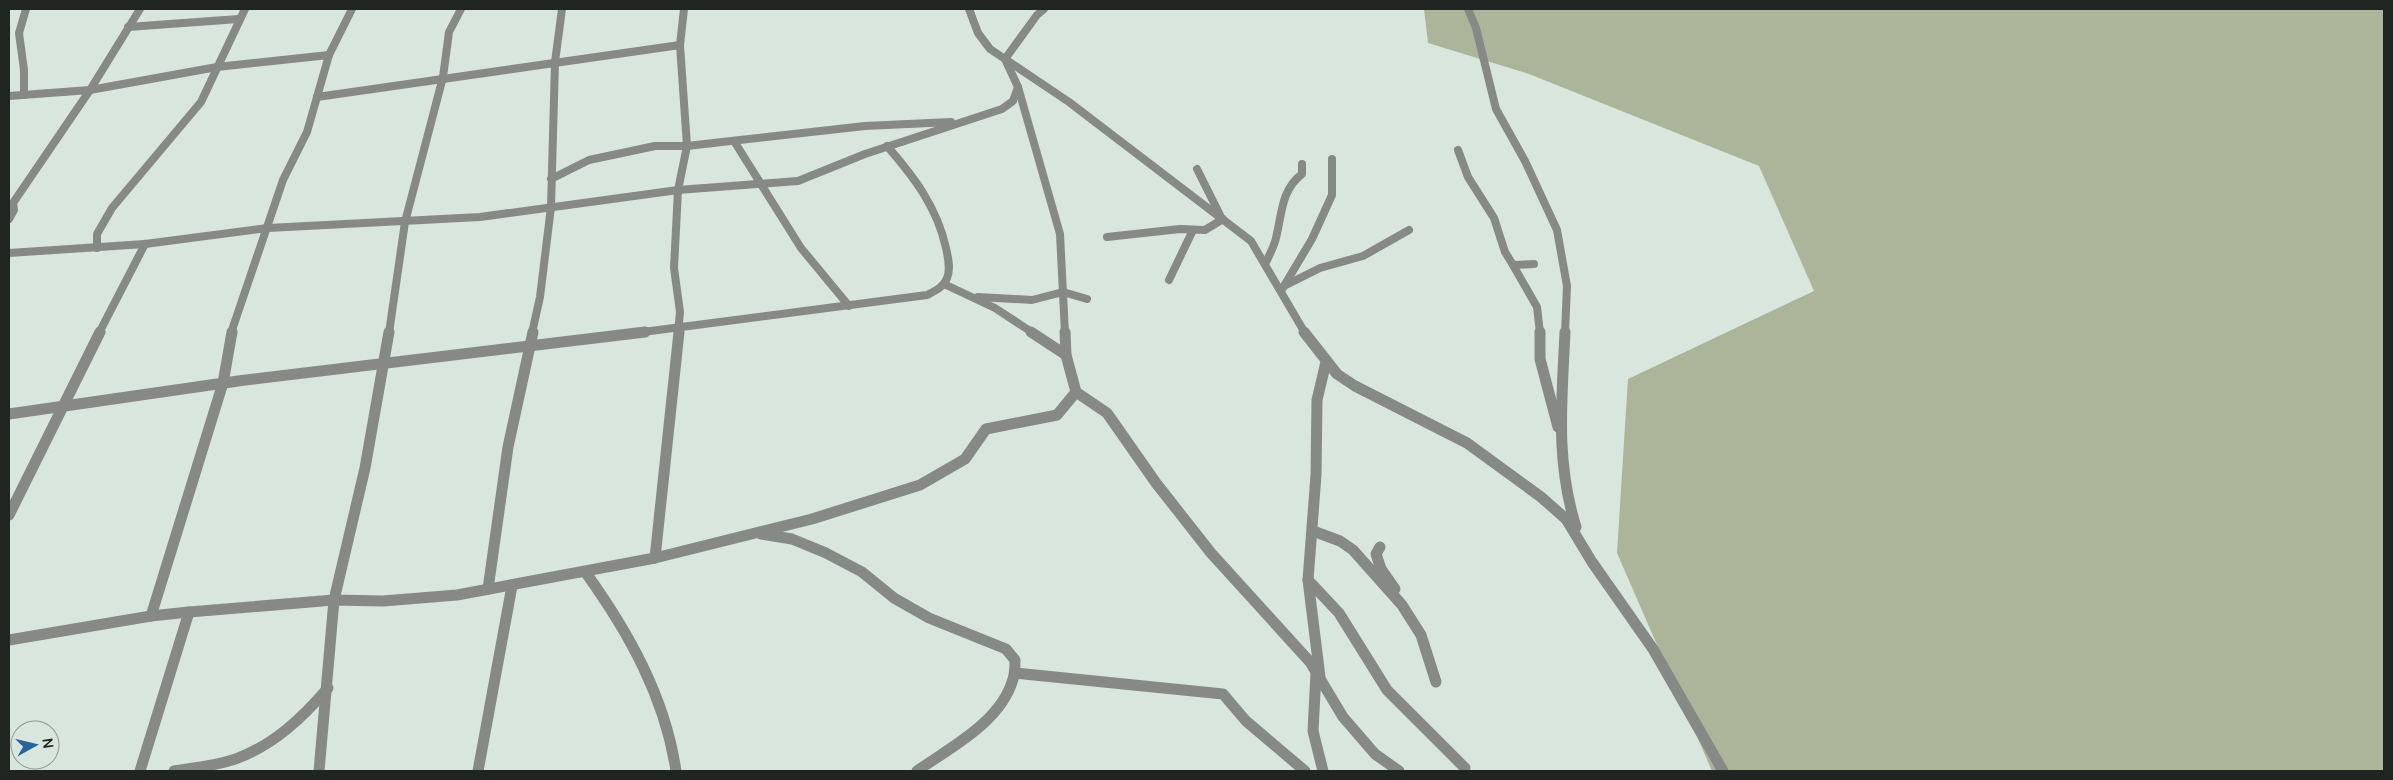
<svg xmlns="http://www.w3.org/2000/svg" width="2393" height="780" font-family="Manrope,sans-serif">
  <rect width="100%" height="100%" fill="#d9e6dd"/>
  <!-- green -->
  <polygon fill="#acb599" points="1424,9 2384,9 2384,771 1712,771 1617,553 1628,379 1814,291 1759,166 1529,74 1428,43"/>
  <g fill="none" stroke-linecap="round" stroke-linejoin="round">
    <!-- minor-far1 -->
    <g stroke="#868985" stroke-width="8">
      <polyline points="969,9 978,33 990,49 1005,59 1018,87 1060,234 1065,333"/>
      <polyline points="1044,9 1037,15 1005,59 1069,102 1251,241 1305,333"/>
      <polyline points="1468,9 1476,28 1496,109 1525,161 1557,230 1567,286 1565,333"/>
      <polyline points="128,27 239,19"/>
      <polyline points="24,95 24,70 19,33 26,9"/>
      <polyline points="9,96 90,90 217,67 329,55"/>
      <polyline points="317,97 680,45"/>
      <polyline points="734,141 801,248 849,306"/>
      <polyline points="1458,150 1468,177 1494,218 1505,252 1513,265 1534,264"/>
      <polyline points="1197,169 1220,215"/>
      <polyline points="551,179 589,160 655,146 687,146 865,126 951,122"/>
      <polyline points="9,219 14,210 13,203 90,90 140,9"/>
      <polyline points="1107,237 1180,229 1205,230 1223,219"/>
      <polyline points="97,248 97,234 112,208 201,102 245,9"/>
      <polyline points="9,253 145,244 268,228 480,217 678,190 798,181 865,154 1002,109 1013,101 1018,87"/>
      <path d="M1265,264C1269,256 1274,247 1276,238C1282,214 1281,190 1302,174V164"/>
      <polyline points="1513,265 1537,307 1540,333"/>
      <polyline points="1169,280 1193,230"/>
      <polyline points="944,284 995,308 1033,333"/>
      <polyline points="1284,286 1320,268 1363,256 1409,230"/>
      <polyline points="1281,291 1312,239 1332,195 1332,159"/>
      <polyline points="978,297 1032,300 1063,292 1087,299"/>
      <polyline points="99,333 145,244"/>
      <polyline points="231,333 283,180 307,132 329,55 352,9"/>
      <polyline points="389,333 405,222 443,77 449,32 461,9"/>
      <polyline points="532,333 540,297 551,207 555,62 562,9"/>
      <path d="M635,333L927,295C935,291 944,287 947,278C951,269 948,257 946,248C937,207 914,177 887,146"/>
      <polyline points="678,333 680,312 674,268 678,190 687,146 680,45 684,9"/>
    </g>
    <!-- minor -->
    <g stroke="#868985" stroke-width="11">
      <polyline points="1031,332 1066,355"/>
      <polyline points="1065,332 1066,355 1076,392 1107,413 1156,483 1211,553 1310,662 1343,717 1375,754 1399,771"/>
      <polyline points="1304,332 1337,374 1355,386 1467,443 1541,497 1566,519 1592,562 1653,649 1723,771"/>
      <polyline points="1540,332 1540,359 1558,427"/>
      <path d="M1565,332C1562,400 1555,460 1576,527"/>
      <polyline points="9,414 238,381 645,332"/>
      <polyline points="9,515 100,332"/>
      <polyline points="1313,531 1340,541 1353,550 1402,605 1421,635 1436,682"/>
      <path d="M761,534L792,539L826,553L862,572L894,598L929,618L1006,649L1015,660C1015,666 1015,673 1013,679C1001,722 951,747 917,771"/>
      <polyline points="1380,547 1376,554 1381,569 1395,589"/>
      <polyline points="655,558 679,332"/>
      <path d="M586,573C629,633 665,697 676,771"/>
      <polyline points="1308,580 1339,613 1387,690 1465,768"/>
      <polyline points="488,589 508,447 533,332"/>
      <polyline points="151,616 223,383 232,332"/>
      <polyline points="9,640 151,616 189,612 334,600 383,601 457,595 655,558 812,519 920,485 965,459 986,429 1057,415 1076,392"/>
      <polyline points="1015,673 1223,694 1246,721 1305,771"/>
      <polyline points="1316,673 1313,731 1323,771"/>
      <polyline points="1320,677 1308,580 1316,475 1317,400 1326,362"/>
      <polyline points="140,771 189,612"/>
      <path d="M174,771C195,767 218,766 238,758C275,744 303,717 328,688"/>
      <polyline points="319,771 334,600 365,468 389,332"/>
      <polyline points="478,771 512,586"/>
    </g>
  </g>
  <!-- border -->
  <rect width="2393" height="780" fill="none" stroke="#202522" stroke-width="20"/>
  <!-- north arrow -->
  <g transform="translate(35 745) rotate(82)"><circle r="24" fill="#d9e6dd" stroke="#8f9992"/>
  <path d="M0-4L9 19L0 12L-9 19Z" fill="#27649b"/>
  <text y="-8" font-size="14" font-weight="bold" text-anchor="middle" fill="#202522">N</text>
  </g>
</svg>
